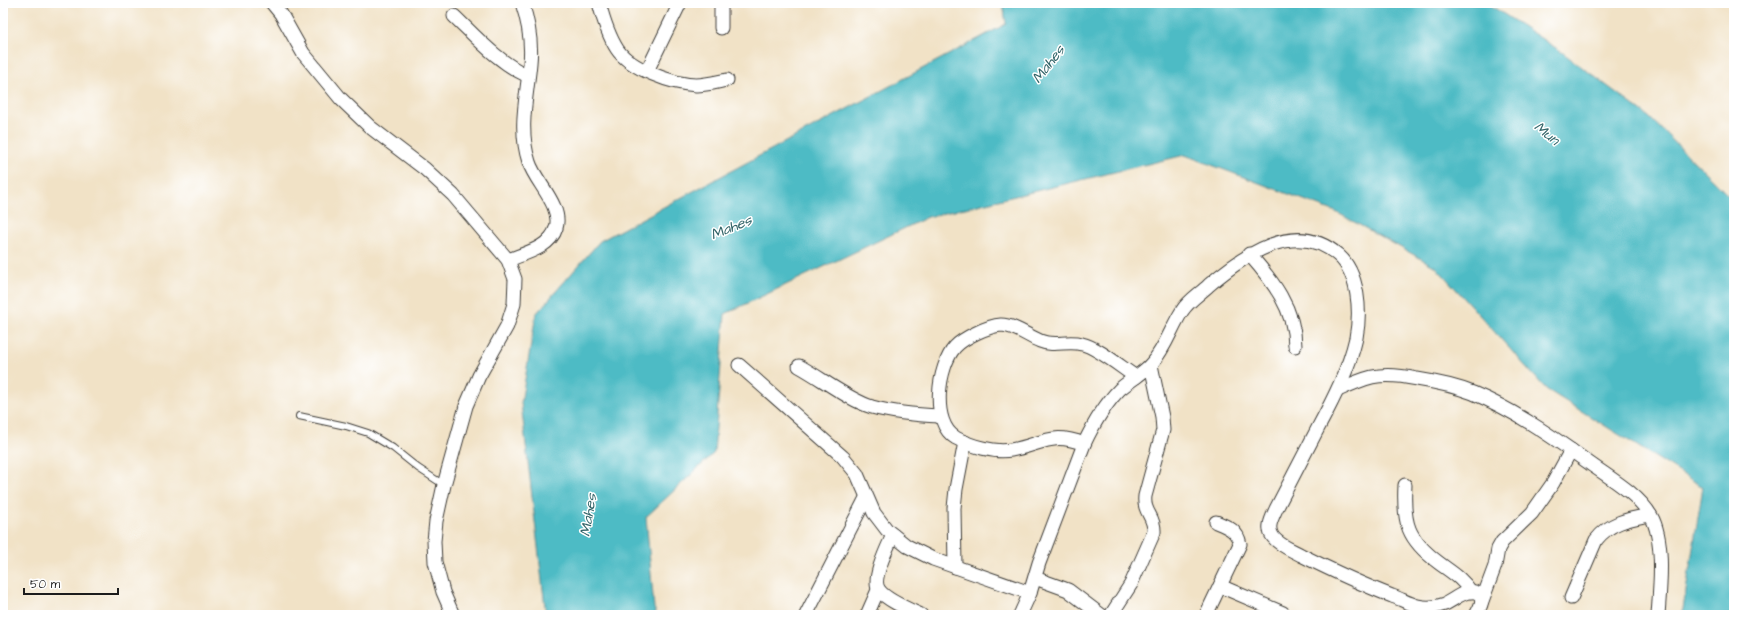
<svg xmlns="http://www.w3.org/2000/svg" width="1737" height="618" font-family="'Architects Daughter',sans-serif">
  <rect width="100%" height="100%" fill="#fff"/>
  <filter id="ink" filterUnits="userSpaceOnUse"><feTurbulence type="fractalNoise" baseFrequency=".025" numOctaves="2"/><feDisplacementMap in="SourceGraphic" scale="8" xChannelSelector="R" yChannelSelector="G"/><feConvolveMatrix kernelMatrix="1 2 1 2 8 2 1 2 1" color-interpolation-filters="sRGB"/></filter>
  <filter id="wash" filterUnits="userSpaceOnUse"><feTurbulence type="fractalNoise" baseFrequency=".012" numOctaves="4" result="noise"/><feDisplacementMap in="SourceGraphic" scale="16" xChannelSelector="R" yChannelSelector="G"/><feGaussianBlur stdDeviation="0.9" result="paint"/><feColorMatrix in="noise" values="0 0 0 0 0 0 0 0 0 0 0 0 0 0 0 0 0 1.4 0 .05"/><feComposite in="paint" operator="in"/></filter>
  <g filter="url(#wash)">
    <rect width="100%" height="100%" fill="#f1e2c6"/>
    <!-- water -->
    <polygon fill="#4dbbc5" stroke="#346c70" points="1003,3 1487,3 1559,50 1649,117 1734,201 1734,615 1682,615 1703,487 1546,389 1436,267 1336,212 1185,155 928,217 725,314 714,453 646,517 654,608 657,615 546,615 521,403 536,314 600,241 1006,24"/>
  </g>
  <g filter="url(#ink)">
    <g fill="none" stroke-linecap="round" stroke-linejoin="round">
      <!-- lane casing -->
      <g stroke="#3c3a36" stroke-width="8">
        <polyline id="lane" points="299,416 346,426 368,433 393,448 418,468 444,485"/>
      </g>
      <!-- street casing -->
      <g stroke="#3c3a36" stroke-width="15">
        <g id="street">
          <polyline points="272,3 281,14 303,53 341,99 370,127 425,169 453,195 508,260 515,279 514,304 507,326 479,376 466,406 444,485 436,521 434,541 435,562 443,592 453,615"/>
          <path d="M599,3C603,18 608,35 617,49C630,69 673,84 696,85C706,85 717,82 727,80"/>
          <path d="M454,16C477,38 499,63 528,76"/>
          <polyline points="721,28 721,3"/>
          <polyline points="647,71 680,3"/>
          <path d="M1249,254C1272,280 1295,309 1295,346"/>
          <path d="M508,260C525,253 550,248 556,228C563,206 535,182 529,162C518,128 527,97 530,63C532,44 528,21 522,3"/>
          <polyline points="739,365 843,457 857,474 874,513 887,530 907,546 933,559 1030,593"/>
          <path d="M799,366C821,378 849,400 872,407C894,413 917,415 940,416"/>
          <path d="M1338,390C1349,385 1360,380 1372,377C1386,374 1403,376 1417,379C1436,382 1455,386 1473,393C1514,410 1553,437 1589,463C1610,478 1638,494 1651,516C1665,541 1660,587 1658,615"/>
          <path d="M1084,444C1050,431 1042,445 1011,450C994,453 971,446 956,438C930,423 938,366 955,347C963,338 988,326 1001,325C1014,325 1028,336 1040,341C1054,347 1068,340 1082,344C1097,347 1122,368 1136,377"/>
          <path d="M1405,485C1403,523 1407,539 1439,563C1451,572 1462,578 1471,592"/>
          <path d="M893,535C888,546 871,580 879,590C886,600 910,610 921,615"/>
          <polyline points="955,567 954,508 956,489 965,442"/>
          <polyline points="1035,578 1068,590 1101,615"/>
          <polyline points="1220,586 1283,613"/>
          <path d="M1571,598L1596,540C1610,522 1629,519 1650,515"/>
          <polyline points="1482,601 1495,566 1498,549 1502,542 1532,513 1553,483 1571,450"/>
          <polyline points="806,615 866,498"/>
          <polyline points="867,615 878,590"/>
          <path d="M1020,615L1030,593L1039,563L1084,444C1093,425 1105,404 1120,389C1130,380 1144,373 1152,363C1166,347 1171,328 1182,311C1189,300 1200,294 1209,285C1243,256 1295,218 1338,255C1359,273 1361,312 1356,338C1349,369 1333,400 1318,428C1304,455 1290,482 1276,509C1272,518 1266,528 1273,537C1280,546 1292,550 1301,555C1331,570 1361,584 1392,596C1401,599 1409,604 1418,606C1426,608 1437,607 1445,604C1454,600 1465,589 1475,592C1487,596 1480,608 1476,615"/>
          <path d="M1111,615L1131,584L1154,532C1155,516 1143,513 1145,496L1163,430L1162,417L1151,365"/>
          <path d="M1206,615L1240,544C1237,530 1228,527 1216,522"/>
        </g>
      </g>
      <!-- lane -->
      <use href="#lane" stroke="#fff" stroke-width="6"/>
      <!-- street -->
      <use href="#street" stroke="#fff" stroke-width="13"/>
    </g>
  </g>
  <g text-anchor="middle" stroke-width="3" stroke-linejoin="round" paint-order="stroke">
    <!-- water labels -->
    <g font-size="15" font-style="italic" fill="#326468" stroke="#fff">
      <text transform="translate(1048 64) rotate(-52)" y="5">Mahes</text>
      <text transform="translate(1547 133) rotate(39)" y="5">Mun</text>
      <text transform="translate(731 227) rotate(-22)" y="5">Mahes</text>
      <text transform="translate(588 515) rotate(-81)" y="5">Mahes</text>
    </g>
  </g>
  <!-- margin -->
  <rect width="1737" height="618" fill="none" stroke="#fff" stroke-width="16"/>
  <!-- scale -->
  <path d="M24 588v6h94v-6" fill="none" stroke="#1c1c1c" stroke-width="2"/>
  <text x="30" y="588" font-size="12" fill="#1c1c1c" stroke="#ffffff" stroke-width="3" paint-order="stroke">50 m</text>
</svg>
